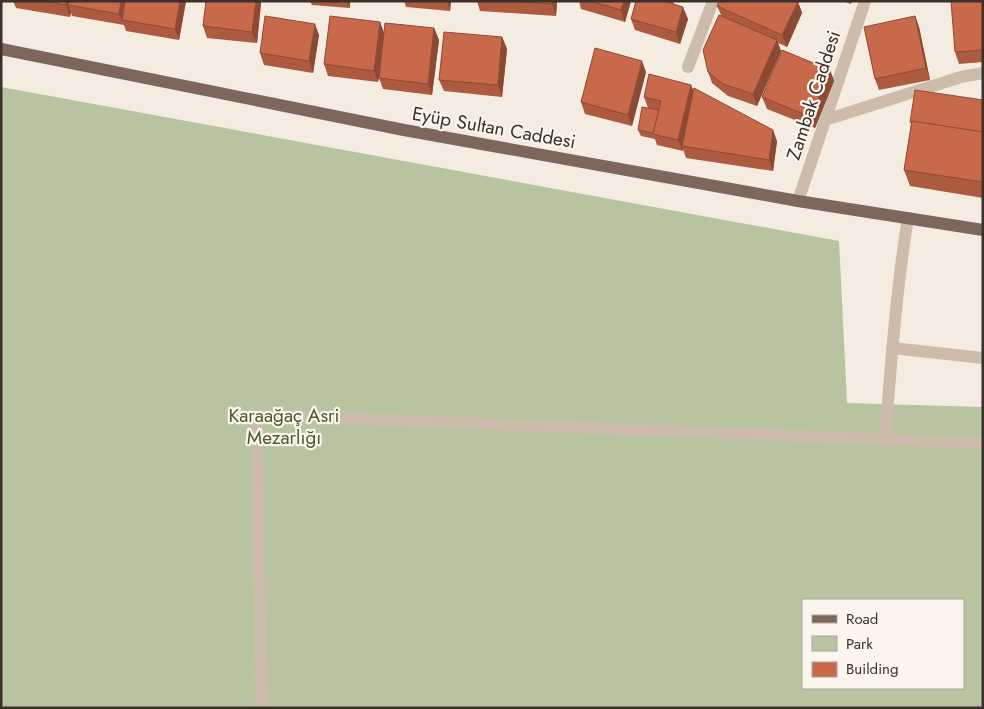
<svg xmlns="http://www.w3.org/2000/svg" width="984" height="709" font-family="Jost,sans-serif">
  <rect width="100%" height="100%" fill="#f4ebe1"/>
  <!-- green -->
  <path fill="#b8c4a0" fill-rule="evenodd" d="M1,87L839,241L847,403L983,407V708H1ZM803,600H963V688H803Z"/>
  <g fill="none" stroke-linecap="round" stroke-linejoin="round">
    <!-- minor -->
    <g stroke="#cdbbac" stroke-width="12">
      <polyline points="688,67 713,1"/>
      <polyline points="825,120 961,77 983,73"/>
      <polyline points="798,201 865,1"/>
      <polyline points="892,348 983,358"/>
      <path d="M885,439C891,365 896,291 908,218"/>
      <polyline points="261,708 257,415 983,443"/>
    </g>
    <!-- major -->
    <polyline stroke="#7d675c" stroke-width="12" points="1,49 404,130 798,201 983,230"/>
  </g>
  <!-- wall -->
  <g fill="#ac5a40">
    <polygon points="13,1 186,1 179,40 126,31 124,25 72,16 71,12 70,17 16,8"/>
    <polygon points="206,1 261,1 261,3 257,43 207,38 203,26"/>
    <polygon points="310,1 350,1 350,8 312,5"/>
    <polygon points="404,1 451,1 450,11 406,7"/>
    <polygon points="477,1 557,1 556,16 480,11"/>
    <polygon points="579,1 631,1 625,22 581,9"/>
    <polygon points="636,1 674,1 673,4 688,19 680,44 635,30 631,19"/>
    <polygon points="843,1 852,1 851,4"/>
    <polygon points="983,1 983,62 959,64 955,52"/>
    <polygon points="798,2 802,13 787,47 778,43 781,51 757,106 728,96 712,83 708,72 721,15 717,6"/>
    <polygon points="915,16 919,27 930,80 879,90 875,79"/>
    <polygon points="380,22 384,33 434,28 439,40 432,95 383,89 379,78 378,82 328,76 324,64"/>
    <polygon points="319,35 313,73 264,65 260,53"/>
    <polygon points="502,37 507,49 502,97 444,91 439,80"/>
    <polygon points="830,70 834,81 815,128 767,109 762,97"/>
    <polygon points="646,72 632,126 585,114 581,102"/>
    <polygon points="693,90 777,141 773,171 686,158 683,149 683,151 657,145 655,139 641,136 638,130 648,108 644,97"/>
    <polygon points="983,100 983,198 910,186 904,170 911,124 910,122"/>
  </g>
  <!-- shaded-wall -->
  <g fill="#8c4a34">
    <polygon points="66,1 73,1 68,5 71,12 70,17 66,5"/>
    <polygon points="121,1 128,1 122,20 124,25 119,14"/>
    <polygon points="180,1 186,1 179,40 175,29"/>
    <polygon points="256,1 261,1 261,3 257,43 252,32"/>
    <polygon points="347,1 350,1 350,8"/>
    <polygon points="447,1 451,1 450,11"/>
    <polygon points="552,1 557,1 556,16 552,4"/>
    <polygon points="624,1 631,1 625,22 621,10"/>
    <polygon points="798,2 802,13 787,47 782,35"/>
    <polygon points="683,7 688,19 680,44 676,32"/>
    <polygon points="915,16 919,27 930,80 926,68"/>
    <polygon points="380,22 384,33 378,82 374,71"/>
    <polygon points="315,24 319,35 313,73 309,61"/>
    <polygon points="434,28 439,40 432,95 428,84"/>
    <polygon points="502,37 507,49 502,97 498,85"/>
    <polygon points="777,40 781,51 757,106 753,94"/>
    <polygon points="642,61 646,72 632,126 628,115"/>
    <polygon points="830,70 834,81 815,128 811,117"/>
    <polygon points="691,85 696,96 682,146 683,149 683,151 678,140"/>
    <polygon points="773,130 777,141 773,171 769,160"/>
  </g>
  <!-- building -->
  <g fill="#c8694b" stroke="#8c4a34">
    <polygon points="41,1 66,1 66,5"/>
    <polygon points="69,1 121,1 119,14 68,5"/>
    <polygon points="125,1 180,1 175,29 122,20"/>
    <polygon points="206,1 256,1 252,32 203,26"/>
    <polygon points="508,1 552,1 552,4"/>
    <polygon points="590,1 624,1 621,10"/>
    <polygon points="636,1 664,1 683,7 676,32 631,19"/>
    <polygon points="719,1 797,1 798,2 782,35 717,6"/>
    <polygon points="951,1 983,1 983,50 955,52"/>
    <polygon points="719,15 777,40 753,94 723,84 708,72 703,50"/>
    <polygon points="265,16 315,24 309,61 260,53"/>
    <polygon points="330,16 380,22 374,71 324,64"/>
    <polygon points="915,16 926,68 875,79 864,27"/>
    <polygon points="385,23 434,28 428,84 379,78"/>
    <polygon points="444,32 502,37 498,85 439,80"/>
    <polygon points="595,48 642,61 628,115 581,102"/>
    <polygon points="782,50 830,70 811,117 762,97"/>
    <polygon points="649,74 691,85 678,140 653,134 661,101 644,97"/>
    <polygon points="694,88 773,130 769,160 682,146"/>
    <polygon points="915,90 983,100 983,132 910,122"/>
    <polygon points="642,107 659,110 653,133 638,130"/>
    <polygon points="912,121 983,132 983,182 904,170"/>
  </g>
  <g text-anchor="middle" stroke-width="4.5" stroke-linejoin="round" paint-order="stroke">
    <!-- street labels -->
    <g font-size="19" fill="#3b302b" stroke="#fbf5ee">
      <text transform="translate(813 95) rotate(-72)" y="7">Zambak Caddesi</text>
      <text transform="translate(494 127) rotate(10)" y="7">Eyüp Sultan Caddesi</text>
    </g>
    <!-- park labels -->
    <g font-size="19" fill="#4a5a2e" stroke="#fbf5ee">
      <text x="284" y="422">Karaağaç Asri<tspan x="284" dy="22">Mezarlığı</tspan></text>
    </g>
  </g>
  <!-- border -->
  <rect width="984" height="709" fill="none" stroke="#3b302b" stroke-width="5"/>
  <!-- legend -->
  <rect x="802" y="599" width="162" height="90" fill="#fbf5ee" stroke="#aea6a0"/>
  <rect x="812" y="615" width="25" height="8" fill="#7d675c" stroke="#aea6a0"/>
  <text x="846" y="624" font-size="15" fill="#3b302b">Road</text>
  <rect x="812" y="636" width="25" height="15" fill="#b8c4a0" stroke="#aea6a0"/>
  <text x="846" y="649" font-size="15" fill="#3b302b">Park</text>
  <rect x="812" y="662" width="25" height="15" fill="#c8694b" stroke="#aea6a0"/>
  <text x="846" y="674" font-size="15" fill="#3b302b">Building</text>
</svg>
